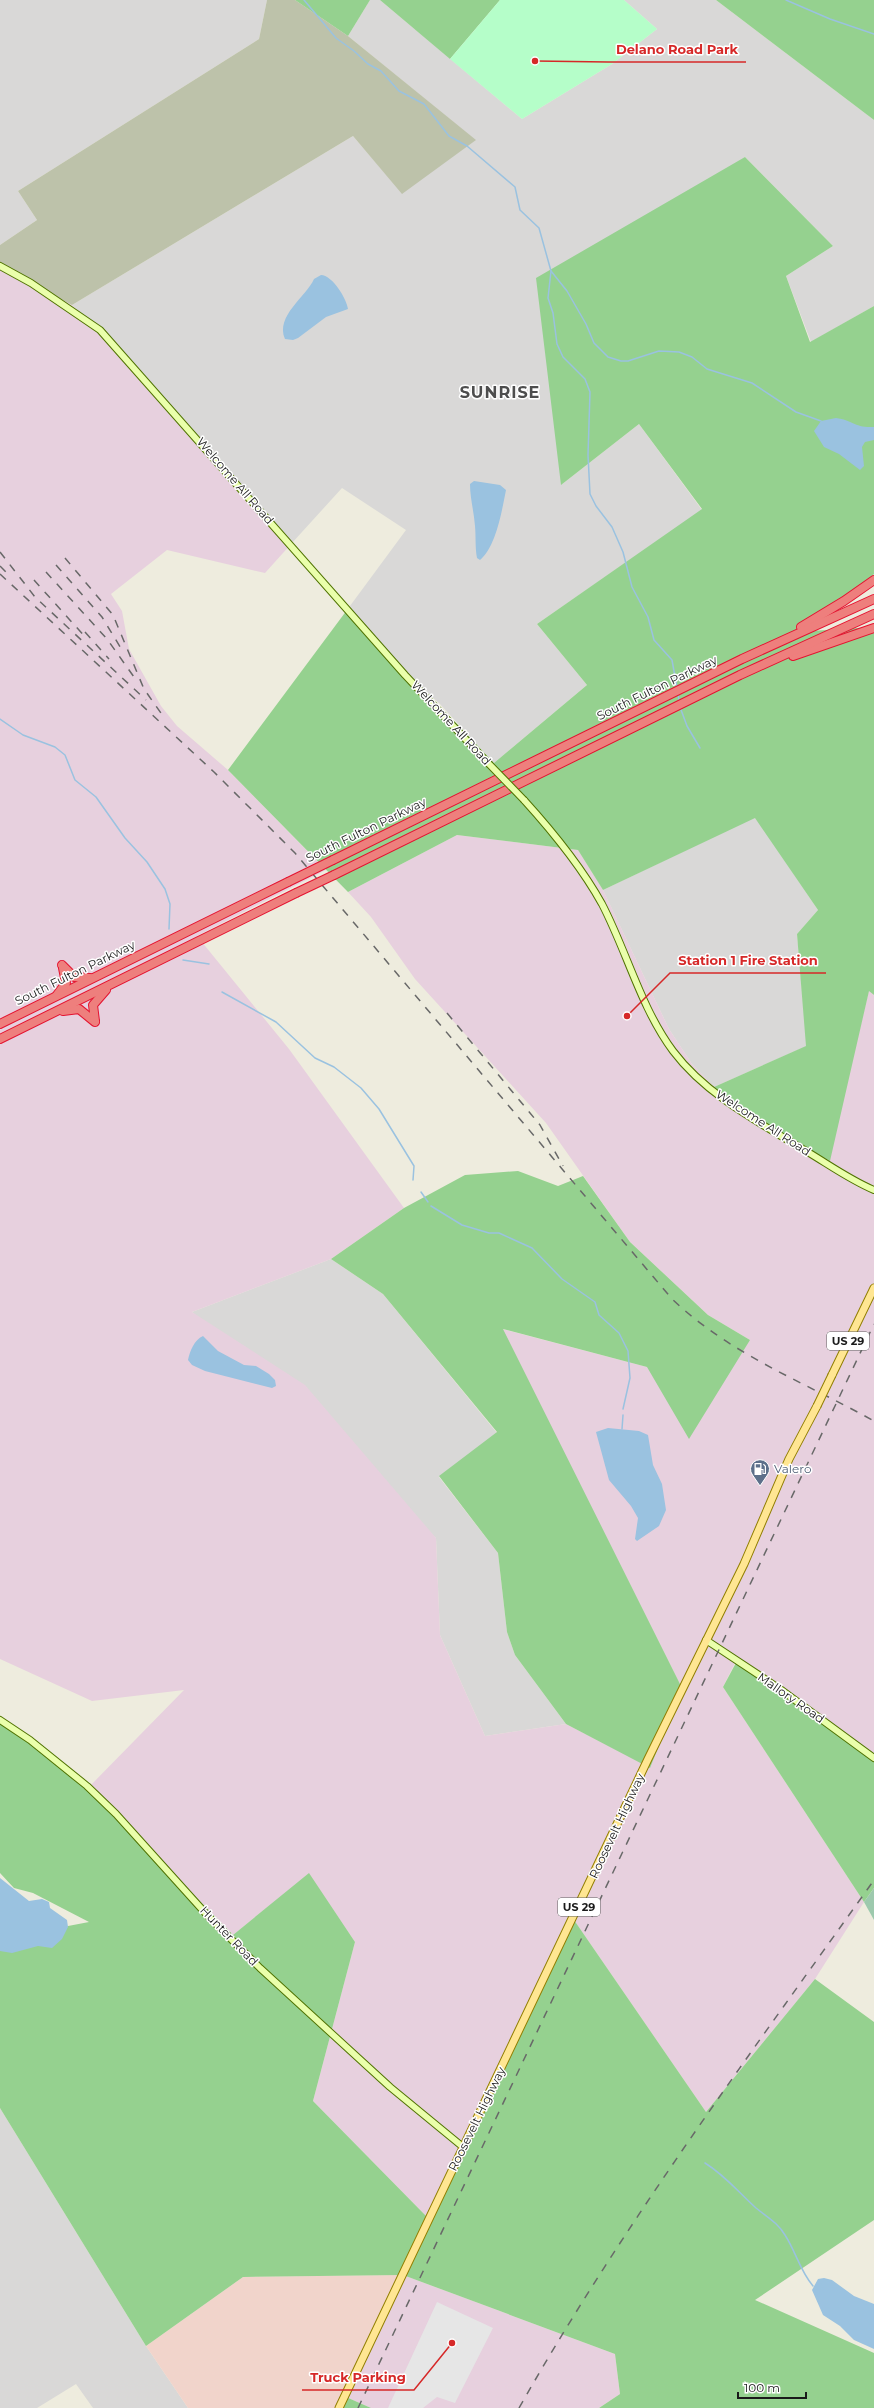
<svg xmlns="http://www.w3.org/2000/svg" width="874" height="2408" font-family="Montserrat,sans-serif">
  <rect width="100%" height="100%" fill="#eeecde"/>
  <!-- residential -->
  <g fill="#d9d8d7">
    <polygon points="0,0 267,0 259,39 18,191 37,220 0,245"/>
    <polygon points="370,0 380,0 522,119 612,64 657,29 624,0 716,0 874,120 874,306 811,342 786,276 833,246 745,157 561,485 639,424 702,510 537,624 587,685 494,763 440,704 415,682 347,610 406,530 342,488 292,543 142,376 72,305 353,136 402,193 475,140 348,36"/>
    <polygon points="755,817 818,910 797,934 807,1046 714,1087 692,1064 669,1029 603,890"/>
    <polygon points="331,1259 383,1294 497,1433 439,1477 498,1553 507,1632 515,1655 566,1724 485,1736 440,1635 436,1538 192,1312"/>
    <polygon points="0,2108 146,2346 188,2408 93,2408 76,2384 37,2408 0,2408"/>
  </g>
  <!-- commercial -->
  <polygon fill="#f1d4cb" points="403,2275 341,2408 188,2408 146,2346 243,2277"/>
  <!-- industrial -->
  <g fill="#e7d0de">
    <polygon points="0,267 72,305 142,376 292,543 265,573 167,550 111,594 122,611 129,649 161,706 177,726 228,770 326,870 197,936 289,1049 404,1208 331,1259 192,1312 305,1385 436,1538 440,1635 485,1736 566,1724 650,1767 682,1688 502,1329 647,1367 750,1340 708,1315 630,1242 546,1123 415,979 371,917 348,892 457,835 578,850 603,890 669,1029 692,1064 717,1090 767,1127 829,1160 869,990 874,995 874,1757 737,1659 723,1687 864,1902 815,1979 706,2112 574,1920 427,2217 313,2101 355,1942 309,1874 233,1935 89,1787 184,1690 92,1701 0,1659"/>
    <polygon points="403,2275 615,2354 620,2394 599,2408 371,2408 346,2397"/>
  </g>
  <!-- construction -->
  <polygon fill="#bdc2aa" points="267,0 295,0 348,36 476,140 402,194 353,136 72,305 0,267 0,245 37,220 18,191 259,39"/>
  <!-- forest -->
  <g fill="#95d18f">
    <polygon points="295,0 370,0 348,36"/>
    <polygon points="380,0 500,0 450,59"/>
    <polygon points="716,0 874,0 874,120"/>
    <path d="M745,157L833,246L786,276L810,342L874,306V574L862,589L810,631L874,627V995L869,991L830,1161L767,1127L714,1087L806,1046L797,934L818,910L755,818L603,890L578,850L457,835L348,892L228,770L347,610C395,662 446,711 494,763L587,685L537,624L702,509L639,424L561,485L536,278Z"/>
    <polygon points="518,1171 558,1186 583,1176 630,1242 708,1315 750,1340 689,1439 647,1367 503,1329 682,1688 650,1768 566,1724 515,1655 507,1632 498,1553 439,1476 497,1432 383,1294 331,1259 404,1208 465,1175"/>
    <polygon points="738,1659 874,1757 874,1888 864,1902 723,1687"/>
    <polygon points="3,1718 89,1788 233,1935 309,1873 355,1942 313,2101 427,2217 460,2144 574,1920 706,2112 815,1979 874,2022 874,2220 755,2300 874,2353 874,2408 599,2408 620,2394 615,2354 403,2275 243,2277 146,2346 0,2108 0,1950 42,1931 89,1922 33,1893 14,1888 0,1873 0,1723"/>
    <polygon points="346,2397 371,2408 341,2408"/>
  </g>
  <!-- cemetery -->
  <polygon fill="#9dc9ad" points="874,1888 874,1920 864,1902"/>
  <!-- park -->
  <polygon fill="#b5fec9" points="500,0 624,0 657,29 612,64 522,119 450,59"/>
  <!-- parking -->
  <polygon fill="#e6e6e6" points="437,2302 493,2328 455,2403 437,2397 423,2408 388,2408"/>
  <!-- water -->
  <g fill="#9ac2e0">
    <path d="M321,275C332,275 347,299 348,309L326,317L298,338L293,340L285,339C275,316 306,297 314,279Z"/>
    <path d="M836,418C853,420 854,428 874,427V440L865,442L862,447L864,466L860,470L839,454L824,447L814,431L821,421Z"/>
    <path d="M474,481L500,485L506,490C502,510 496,547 480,560L477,558C475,547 476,537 475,526C474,512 470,498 470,484Z"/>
    <path d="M203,1336L218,1351L244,1365L256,1366L269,1374L275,1380L276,1386L272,1388L205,1371L192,1365L188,1360C190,1351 194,1340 203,1336Z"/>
    <polygon points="608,1428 639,1431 648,1435 653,1465 662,1484 666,1510 659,1526 637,1541 635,1539 638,1518 631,1506 609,1480 596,1432"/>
    <polygon points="0,1878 29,1901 42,1899 49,1902 50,1908 67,1920 68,1927 62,1939 52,1948 38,1946 12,1953 0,1951"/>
    <polygon points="824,2278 832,2280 854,2296 874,2304 874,2349 854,2340 840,2326 823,2315 812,2290 818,2279"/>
  </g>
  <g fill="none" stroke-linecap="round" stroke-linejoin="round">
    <!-- stream -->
    <g stroke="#9ac2e0" stroke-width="1.5">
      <polyline points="304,0 336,38 354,51 368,64 381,71 399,91 424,104 449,136 467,146 515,187 520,210 539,228 551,271 548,298 553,313 557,344 563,357 585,379 590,392 588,455 590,494 596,506 612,527 623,552 632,587 648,617 654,640 672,660 677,688"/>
      <polyline points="786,0 830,19 874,34"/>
      <polyline points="551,271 567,291 586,324 594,343 608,357 621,361 628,361 659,351 679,352 692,357 707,369 752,383 796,412 821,421"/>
      <polyline points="678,693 679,701"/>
      <polyline points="680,707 687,726 700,748"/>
      <polyline points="0,719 23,735 55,747 65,755 75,780 96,797 125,838 147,862 165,889 170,904 169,929"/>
      <polyline points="183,960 209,964"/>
      <polyline points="222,992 276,1022 315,1058 334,1067 361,1088 379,1109 414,1166 413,1180"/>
      <polyline points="421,1192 428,1202"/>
      <polyline points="431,1206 462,1225 489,1233 499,1233 532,1248 562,1279 595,1302 599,1315 619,1333 628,1351 630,1378 623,1409"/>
      <polyline points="622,1429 623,1415"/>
      <path d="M705,2163C726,2176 739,2193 756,2208C767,2217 778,2223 785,2235C796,2252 800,2271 813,2286"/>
    </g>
    <!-- secondary casing -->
    <g stroke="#4f7300" stroke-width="8">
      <g id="secondary">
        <polyline points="0,266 31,283 100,330 405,675 489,764"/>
        <path d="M524,800C553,832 581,866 602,904C627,952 641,1008 673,1051C706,1095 760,1123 806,1151C828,1164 850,1180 874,1190"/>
        <polyline points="706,1640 780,1689 874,1758"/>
        <polyline points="0,1720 30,1740 87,1786 116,1814 208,1916 260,1968 390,2087 463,2147"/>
      </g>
    </g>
    <!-- primary casing -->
    <g stroke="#917e00" stroke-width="9">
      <g id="primary">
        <polyline points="832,1375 874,1288"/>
        <polyline points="339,2408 648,1759 744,1564 789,1459 817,1406"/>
      </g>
    </g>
    <!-- highway casing -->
    <g stroke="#e41330" stroke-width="10">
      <g id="highway">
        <polyline points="801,627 844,601 874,580"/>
        <polyline points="793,656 874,628"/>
        <polyline points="333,860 742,659 874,599"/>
        <polyline points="334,875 740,675 874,614"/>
        <polyline points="62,965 74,977 90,978"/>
        <polyline points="57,995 66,983 63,968"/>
        <polyline points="63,1011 79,1009 95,1022"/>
        <polyline points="95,1021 93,1005 106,990"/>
        <polyline points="0,1024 288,882"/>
        <polyline points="0,1039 296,893"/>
      </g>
    </g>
    <!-- secondary -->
    <use href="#secondary" stroke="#eaffab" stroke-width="6"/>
    <!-- primary -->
    <use href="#primary" stroke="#ffe692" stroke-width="7"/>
    <!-- highway -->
    <use href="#highway" stroke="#ee7f7d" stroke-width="8"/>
    <!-- rail -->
    <g stroke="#686868" stroke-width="1.5" stroke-dasharray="8 8" stroke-linecap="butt">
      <polyline points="0,552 35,597 146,700"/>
      <polyline points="65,558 113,615 144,689 163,716"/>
      <polyline points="56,565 102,617 122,650"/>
      <polyline points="0,566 11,577"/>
      <polyline points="46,572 107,639 134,677"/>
      <path d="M0,574L214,772L295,853L672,1299C731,1355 804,1382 874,1421"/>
      <polyline points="34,580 87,639"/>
      <polyline points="85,632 109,659"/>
      <polyline points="447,1013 540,1125 563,1166"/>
      <polyline points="358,2408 874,1324"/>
      <path d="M519,2408C624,2223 751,2053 874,1880"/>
    </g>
    <!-- secondary-bridge casing -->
    <g stroke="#4f7300" stroke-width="8" stroke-linecap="butt">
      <polyline id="secondary-bridge" points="489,764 524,800"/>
    </g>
    <!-- primary-bridge casing -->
    <g stroke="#917e00" stroke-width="9" stroke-linecap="butt">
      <polyline id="primary-bridge" points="817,1406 832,1375"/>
    </g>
    <!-- highway-bridge casing -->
    <g stroke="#e41330" stroke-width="10" stroke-linecap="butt">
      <g id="highway-bridge">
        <polyline points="288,882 333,860"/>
        <polyline points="296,893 334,875"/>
      </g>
    </g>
    <!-- secondary-bridge -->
    <use href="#secondary-bridge" stroke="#eaffab" stroke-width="6"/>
    <!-- primary-bridge -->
    <use href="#primary-bridge" stroke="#ffe692" stroke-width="7"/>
    <!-- highway-bridge -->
    <use href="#highway-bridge" stroke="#ee7f7d" stroke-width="8"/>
  </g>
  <!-- icons -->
  <defs>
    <g id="fuel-pin" transform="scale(1)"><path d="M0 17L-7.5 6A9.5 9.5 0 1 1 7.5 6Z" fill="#5c6f8a" stroke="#fff"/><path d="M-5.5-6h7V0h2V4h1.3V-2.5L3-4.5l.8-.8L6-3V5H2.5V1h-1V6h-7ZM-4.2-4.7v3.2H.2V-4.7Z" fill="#fff"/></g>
  </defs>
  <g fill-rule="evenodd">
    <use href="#fuel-pin" x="760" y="1469"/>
  </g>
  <g text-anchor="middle" stroke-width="3" stroke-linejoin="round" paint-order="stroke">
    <!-- shield labels -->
    <g fill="#fff" stroke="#5f5f5f" stroke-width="1">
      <rect x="827" y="1332" width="42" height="18" rx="3"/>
      <rect x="558" y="1898" width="42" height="18" rx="3"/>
    </g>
    <g font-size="11" font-weight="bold" fill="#1a1a1a">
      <text x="848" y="1345">US 29</text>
      <text x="579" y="1911">US 29</text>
    </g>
    <!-- street labels -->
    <g font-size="12" fill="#1a1a1a" stroke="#fff">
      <text transform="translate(235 481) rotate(49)" y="4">Welcome All Road</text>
      <text transform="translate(657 688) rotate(-26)" y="4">South Fulton Parkway</text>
      <text transform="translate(451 723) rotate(47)" y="4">Welcome All Road</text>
      <text transform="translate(366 830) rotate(-26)" y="4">South Fulton Parkway</text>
      <text transform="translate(75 973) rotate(-26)" y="4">South Fulton Parkway</text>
      <text transform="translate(763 1123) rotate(33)" y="4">Welcome All Road</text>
      <text transform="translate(791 1698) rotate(35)" y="4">Mallory Road</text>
      <text transform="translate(617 1826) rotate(-65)" y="4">Roosevelt Highway</text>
      <text transform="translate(229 1936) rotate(46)" y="4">Hunter Road</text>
      <text transform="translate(477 2119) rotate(-64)" y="4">Roosevelt Highway</text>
    </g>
    <!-- service labels -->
    <g font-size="12" fill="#4e5e75" stroke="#fff" text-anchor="start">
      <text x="774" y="1473">Valero</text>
    </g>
    <!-- district labels -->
    <g font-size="16" font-weight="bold" letter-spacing="1" fill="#4d4d4d" stroke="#fff">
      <text x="500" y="398">SUNRISE</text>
    </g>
  </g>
  <!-- callouts -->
  <path fill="none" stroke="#d62828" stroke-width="1.5" d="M535 61L608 62H746M627 1016L670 973H826M452 2343L414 2390H302"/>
  <g fill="#d62828" stroke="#fff" stroke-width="1.5">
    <circle cx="535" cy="61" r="4"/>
    <circle cx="627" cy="1016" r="4"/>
    <circle cx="452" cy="2343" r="4"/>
  </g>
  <g font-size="13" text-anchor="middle" font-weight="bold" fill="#d62828" stroke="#fff" stroke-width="3" stroke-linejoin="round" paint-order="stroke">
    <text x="677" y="54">Delano Road Park</text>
    <text x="748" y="965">Station 1 Fire Station</text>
    <text x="358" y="2382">Truck Parking</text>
  </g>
  <!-- scale -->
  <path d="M738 2392v6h68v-6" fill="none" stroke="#1a1a1a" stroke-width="2"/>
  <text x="744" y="2392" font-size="12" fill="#1a1a1a" stroke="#ffffff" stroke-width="3" paint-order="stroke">100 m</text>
</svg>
